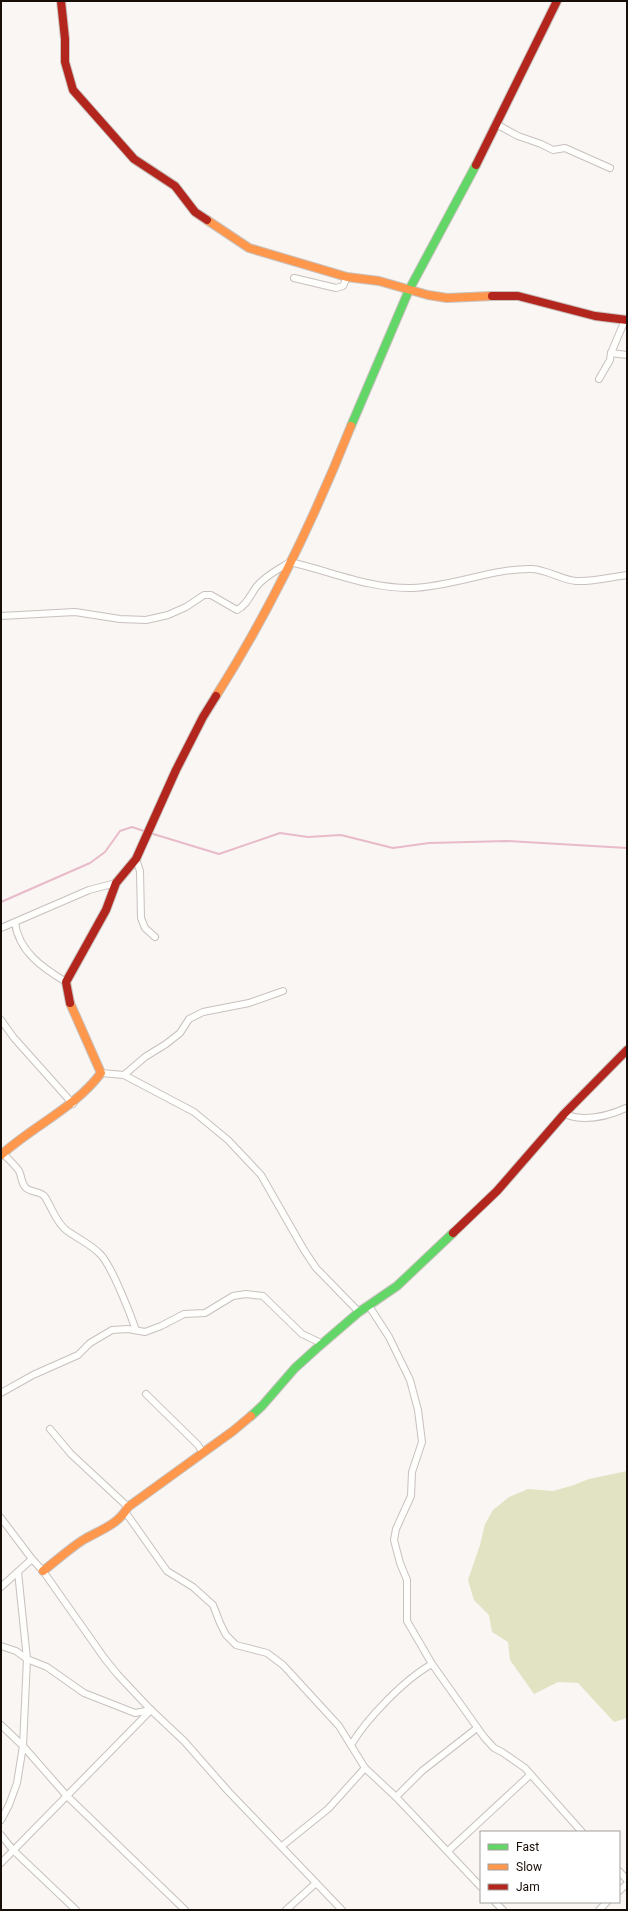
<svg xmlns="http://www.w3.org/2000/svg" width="628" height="1911" font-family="Roboto,sans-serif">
  <rect width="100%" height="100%" fill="#f9f6f3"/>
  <!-- green -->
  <polygon fill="#e2e3c3" points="627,1471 627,1718 614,1722 578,1683 558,1682 534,1694 510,1660 508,1642 492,1632 489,1615 474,1600 468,1580 480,1545 485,1524 493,1510 509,1497 528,1489 553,1491 571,1486 589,1479"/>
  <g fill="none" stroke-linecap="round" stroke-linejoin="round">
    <!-- stream -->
    <g stroke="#e8baca" stroke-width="2">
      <polyline points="150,833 219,854 280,833 308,837 341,835 393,848 429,843 507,841 627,848"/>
      <polyline points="1,902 90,863 105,852 120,831 132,827 144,831"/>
    </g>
    <!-- street casing -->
    <g stroke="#c8c1bd" stroke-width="8">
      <g id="street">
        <polyline points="496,124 518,136 541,144 553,150 565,148 610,168"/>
        <polyline points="294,278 336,288 343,286 347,277"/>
        <polyline points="625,320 611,353 627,355"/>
        <polyline points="599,379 610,360 611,353"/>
        <path d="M1,616L75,612L120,619L146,620L168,615L186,607L204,595H211L237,610C247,605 250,595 257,586C265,576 279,569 290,562C330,571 370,589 412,588C452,587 493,568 532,569C548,570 562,580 576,581C592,582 611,577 627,575"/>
        <polyline points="136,859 140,871 141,918 145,928 155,937"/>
        <path d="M15,923C19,952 43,968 66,982"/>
        <polyline points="1,928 89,890 116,883"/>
        <polyline points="1,1020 14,1038 73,1104"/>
        <polyline points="101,1073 124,1075 194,1112 228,1140 261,1175 304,1250 316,1268 359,1312"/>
        <polyline points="124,1075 145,1057 166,1044 180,1033 189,1019 203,1012 249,1003 283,991"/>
        <path d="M564,1114C584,1122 606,1117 626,1108"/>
        <path d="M3,1153C8,1159 16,1166 19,1171C22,1177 21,1183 26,1188C32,1193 41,1191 45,1197C52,1208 56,1222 66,1230C78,1239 91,1244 101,1255C112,1267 130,1313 136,1330"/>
        <polyline points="369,1306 389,1337 410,1380 418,1410 422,1442 412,1472 411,1496 396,1529 394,1540 400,1563 407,1580 407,1621 432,1664 484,1737 494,1748 502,1752 525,1768 582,1832"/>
        <polyline points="1,1393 33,1375 78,1355 90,1343 112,1330 128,1329 145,1332 161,1326 184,1314 205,1313 233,1296 246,1294 263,1296 302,1334 323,1344"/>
        <polyline points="146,1394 198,1445 203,1453"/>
        <polyline points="50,1429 71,1454 128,1507"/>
        <polyline points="126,1513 167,1571 193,1587 213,1605 220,1623 226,1635 236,1645 267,1653 283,1665 339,1726 365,1768 396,1797 481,1887"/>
        <polyline points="1,1518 32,1559 43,1571 105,1659 118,1675 151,1710 184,1741 228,1791 342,1910"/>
        <polyline points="1,1587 32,1559"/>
        <polyline points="1,1646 16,1651 27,1659 47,1667 84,1693 135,1713 151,1710"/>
        <polyline points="1,1725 23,1746 66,1795 185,1910"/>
        <path d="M351,1745C367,1718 405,1679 432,1664"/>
        <polyline points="396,1797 422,1771 477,1728"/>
        <polyline points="1,1820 9,1805 17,1783 23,1746 27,1659 18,1572"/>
        <polyline points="1,1835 13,1850 76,1910"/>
        <polyline points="282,1846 328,1809 365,1768"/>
        <polyline points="448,1851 530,1775"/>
        <polyline points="1,1863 151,1710"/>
        <polyline points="619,1871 627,1880"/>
        <polyline points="619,1891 627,1884"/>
        <polyline points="495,1902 503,1910"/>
        <polyline points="286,1910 316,1883"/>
        <polyline points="599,1910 607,1902"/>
      </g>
    </g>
    <!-- fast casing -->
    <g stroke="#c8c1bd" stroke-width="10">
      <g id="fast">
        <polyline points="351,426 409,290 476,165"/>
        <polyline points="251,1416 262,1406 295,1368 316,1349 359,1312 397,1286 453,1233"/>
      </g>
    </g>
    <!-- slow casing -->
    <g stroke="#c8c1bd" stroke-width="10">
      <g id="slow">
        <polyline points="207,220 249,248 347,277 379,281 428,295 447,298 492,296"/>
        <path d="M216,696C270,611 314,519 351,426"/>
        <path d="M1,1155C33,1126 76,1107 101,1073L70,1003"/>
        <path d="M43,1571C56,1561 69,1549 83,1540C100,1530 118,1525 128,1507L233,1431L251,1416"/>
      </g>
    </g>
    <!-- jam casing -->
    <g stroke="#c8c1bd" stroke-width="10">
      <g id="jam">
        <polyline points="61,1 65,39 65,62 73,90 134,159 175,186 195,212 207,220"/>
        <polyline points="476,165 557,1"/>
        <polyline points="492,296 518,296 595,316 627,320"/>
        <polyline points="70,1003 66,982 106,910 116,883 136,859 176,770 203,717 216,696"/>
        <polyline points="453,1233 497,1191 564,1114 627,1050"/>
      </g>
    </g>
    <!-- street -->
    <use href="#street" stroke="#fefefd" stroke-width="6"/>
    <!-- fast -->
    <use href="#fast" stroke="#63d668" stroke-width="8"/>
    <!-- slow -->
    <use href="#slow" stroke="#ff974d" stroke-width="8"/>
    <!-- jam -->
    <use href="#jam" stroke="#b3261e" stroke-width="8"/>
  </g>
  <!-- border -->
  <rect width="628" height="1911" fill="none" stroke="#180e08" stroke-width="4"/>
  <!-- legend -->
  <rect x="480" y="1831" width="140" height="72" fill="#ffffff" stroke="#a39f9c"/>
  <rect x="488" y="1844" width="20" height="6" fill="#63d668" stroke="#a39f9c"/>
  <text x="516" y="1851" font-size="12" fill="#180e08">Fast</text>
  <rect x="488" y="1864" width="20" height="6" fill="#ff974d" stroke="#a39f9c"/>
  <text x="516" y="1871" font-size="12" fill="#180e08">Slow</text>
  <rect x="488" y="1884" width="20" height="6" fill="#b3261e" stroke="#a39f9c"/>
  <text x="516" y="1891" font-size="12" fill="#180e08">Jam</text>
</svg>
